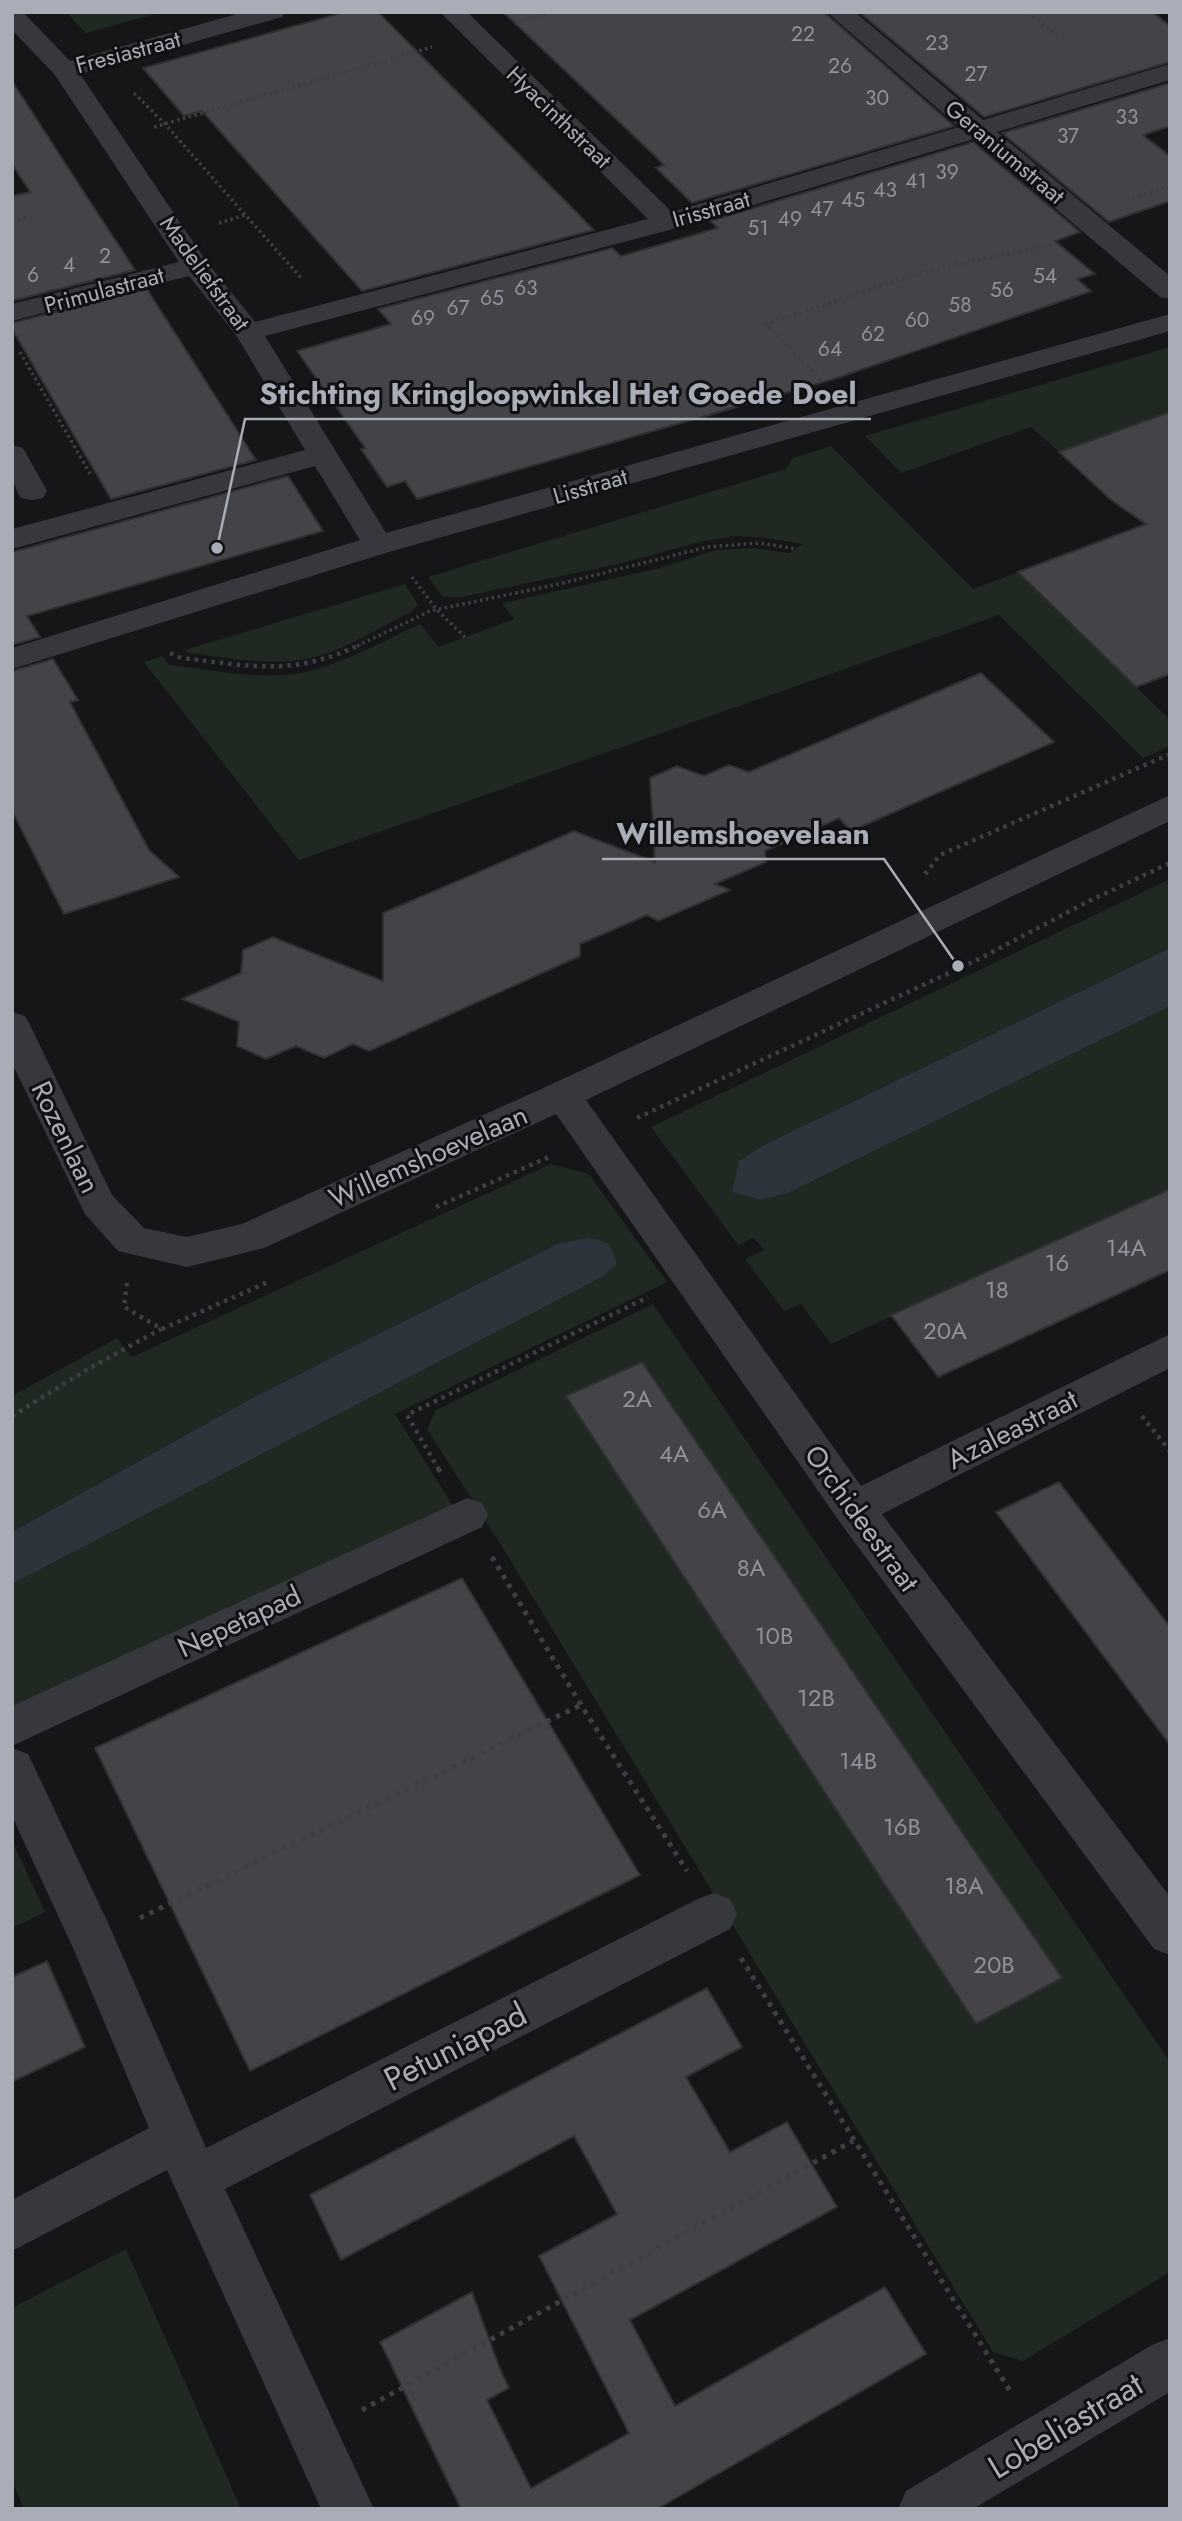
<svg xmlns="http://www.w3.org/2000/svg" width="1182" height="2521" font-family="Jost,sans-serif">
  <rect width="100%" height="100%" fill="#161618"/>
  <!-- green -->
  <g fill="#202822">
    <polygon points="66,12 163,12 86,33"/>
    <polygon points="1170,347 1170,412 1059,452 1031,427 901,473 865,436"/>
    <path d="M831,446L973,589L1018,572L1170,720V746L1143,758L999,615L299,860L144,662L163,656L169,665C212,669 262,682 305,672C345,663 383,641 420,624L439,647L514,619L502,603L656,569L716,550L753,548L789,553L802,544L767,538L734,536L704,541L618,564L457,598L442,596L428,577L786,469L793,458Z"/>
    <path d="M405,584L418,605L411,612C374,630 333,658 292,661C258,664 223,657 189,653L185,650Z"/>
    <polygon points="1170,879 1170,948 764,1145 732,1192 761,1200 788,1193 1170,1006 1170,1189 831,1344 801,1304 784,1311 745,1259 764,1250 754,1238 738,1245 651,1127"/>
    <polygon points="551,1164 589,1174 667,1282 395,1414 457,1512 12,1717 12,1584 602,1277 617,1265 557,1244 256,1396 12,1532 12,1396 117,1338 132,1357"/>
    <polygon points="653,1304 1170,2062 1170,2272 1023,2361 993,2352 501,1545 427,1429 436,1410"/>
    <polygon points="12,1840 45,1912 12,1928"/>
    <polygon points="126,2249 241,2509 24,2509 12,2480 12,2308"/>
  </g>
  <!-- water -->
  <g fill="#2d353c">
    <polygon points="1170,948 1170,1006 788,1193 761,1200 732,1192 739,1161 764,1145"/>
    <path d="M588,1238C610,1242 611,1243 617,1265L602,1277L12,1584V1532L256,1396L557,1244Z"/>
  </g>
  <!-- building -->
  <g fill="#434348" stroke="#303034" stroke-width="2">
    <polygon points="345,12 378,12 594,230 362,291 202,111 184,116 143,68"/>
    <polygon points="503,12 824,12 954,126 692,203 656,168 664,165 654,155"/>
    <polygon points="859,12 1152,12 1170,26 1170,62 984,117"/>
    <polygon points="12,81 87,197 135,270 12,301 12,196 30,192 12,164"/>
    <polygon points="1170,83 1170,126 1143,135 1170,156 1170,201 1109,222 1002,133"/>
    <polygon points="973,142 1080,232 1055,241 1095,274 1077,279 1091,291 834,379 417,499 405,481 387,487 361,449 365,448 297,351 391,324 378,309 612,248 621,256 718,228 710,221"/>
    <polygon points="147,289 256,460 111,499 12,329 12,323"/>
    <polygon points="1170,412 1170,674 1136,687 1018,572 1146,524 1111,500 1059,452"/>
    <polygon points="288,476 323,531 27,616 40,637 12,645 12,552"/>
    <polygon points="53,659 78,700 70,702 149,850 179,877 64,914 12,811 12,671"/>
    <polygon points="981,673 1054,742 851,831 839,818 765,851 766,862 715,884 730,890 658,921 647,915 580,944 580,956 369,1051 353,1044 324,1058 296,1046 266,1059 237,1046 239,1022 182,999 241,973 243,950 273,937 383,981 383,913 574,831 655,862 650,778 677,766 704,776 729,765 749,772"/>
    <polygon points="1170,1189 1170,1270 938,1377 891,1315"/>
    <polygon points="642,1362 966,1838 1062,1978 976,2024 566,1396"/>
    <polygon points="1059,1482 1170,1627 1170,1745 996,1512"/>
    <polygon points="462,1578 640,1875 250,2071 95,1748"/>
    <polygon points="47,1961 85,2047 12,2082 12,1977"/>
    <polygon points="707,1988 742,2047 686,2077 730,2152 787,2122 837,2207 630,2320 675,2406 885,2287 926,2354 657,2509 461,2509 380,2342 472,2292 500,2369 509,2388 487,2400 531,2488 629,2433 539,2256 617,2214 574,2136 341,2260 310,2195"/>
  </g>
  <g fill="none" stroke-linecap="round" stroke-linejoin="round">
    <!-- path-far2 -->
    <g stroke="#3d3f44" stroke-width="3.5" stroke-dasharray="2.5 3.5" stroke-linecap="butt">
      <polyline points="1028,12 1065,42"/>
      <polyline points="521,21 554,12"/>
      <polyline points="134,93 165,124 302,279"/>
      <polyline points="154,127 432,47"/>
      <polyline points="1127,200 1170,186"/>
      <polyline points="12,221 26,218"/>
      <polyline points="219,223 245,215"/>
      <polyline points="20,352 92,477"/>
      <polyline points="821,380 766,324 931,270 1050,245"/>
      <polyline points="412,577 437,610 465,637"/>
      <polyline points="357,646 430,611 559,584 707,547 760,543 796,549"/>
    </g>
    <!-- path-far1 -->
    <g stroke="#3d3f44" stroke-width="4.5" stroke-dasharray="3.5 5" stroke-linecap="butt">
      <path d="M170,653L181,658C252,666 293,677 361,644"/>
      <polyline points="925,874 940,855 1170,754"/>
      <polyline points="637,1118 979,959 1089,901 1170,863"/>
      <polyline points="436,1207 549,1157"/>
      <polyline points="127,1283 124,1307 162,1329 268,1282"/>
      <polyline points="12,1416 88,1369 161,1329"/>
      <polyline points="1142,1416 1170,1451"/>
      <polyline points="439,1470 407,1415 648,1297"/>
    </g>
    <!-- path -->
    <g stroke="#3d3f44" stroke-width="5" stroke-dasharray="4.5 6" stroke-linecap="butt">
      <polyline points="438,1468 442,1475"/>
      <polyline points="492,1557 581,1705 687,1871"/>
      <polyline points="140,1918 581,1705"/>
      <polyline points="741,1958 1012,2394"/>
      <polyline points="362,2410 853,2141"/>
    </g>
    <!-- minor -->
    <g fill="#37383d" fill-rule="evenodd">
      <polygon points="12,12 23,12 70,61 244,12 285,12 282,17 80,74 206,261 255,322 648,219 440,12 467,12 672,212 959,127 827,12 855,12 983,120 1170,64 1170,80 997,132 1170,276 1170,299 1160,297 974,139 677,228 265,336 386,533 1170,314 1170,331 389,552 12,669 12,648 360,540 315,466 12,549 12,529 305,450 236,335 189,276 12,321 12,304 179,262 55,75 12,30"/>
      <path d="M12,445L23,448L47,491L43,498L32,500L21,498C10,481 12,465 12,445Z"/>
      <polygon points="1170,795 1170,821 586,1100 861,1486 1170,1334 1170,1368 882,1514 1170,1897 1170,1955 1154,1949 839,1521 556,1114 264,1248 187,1267 118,1251 85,1214 12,1063 12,1012 25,1016 30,1025 112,1195 144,1228 187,1237 242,1224 550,1085"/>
      <polygon points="467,1498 482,1503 488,1515 482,1527 12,1746 12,1706"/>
      <polygon points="12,1748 28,1754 109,1925 206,2148 698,1899 714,1893 730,1899 737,1914 730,1929 225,2189 374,2509 321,2509 167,2170 12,2251 12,2200 149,2128 73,1948 12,1816"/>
      <polygon points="1170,2338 1170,2392 973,2509 898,2509 906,2491 1152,2345"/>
    </g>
  </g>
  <g text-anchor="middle" stroke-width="6" stroke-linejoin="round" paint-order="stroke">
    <!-- far-number labels -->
    <g font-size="21" fill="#90929c">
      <text x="803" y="41">22</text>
      <text x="937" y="50">23</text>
      <text x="840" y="73">26</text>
      <text x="976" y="81">27</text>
      <text x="877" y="105">30</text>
      <text x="1127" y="124">33</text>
      <text x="1068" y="143">37</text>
      <text x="947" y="179">39</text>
      <text x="916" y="188">41</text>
      <text x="885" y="197">43</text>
      <text x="853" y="207">45</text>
      <text x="822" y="216">47</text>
      <text x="790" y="226">49</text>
      <text x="758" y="235">51</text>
      <text x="105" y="263">2</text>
      <text x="69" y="272">4</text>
      <text x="33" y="282">6</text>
      <text x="1045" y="283">54</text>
      <text x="526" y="295">63</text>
      <text x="1002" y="297">56</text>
      <text x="492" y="305">65</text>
      <text x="960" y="312">58</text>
      <text x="458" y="315">67</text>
      <text x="423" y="325">69</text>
      <text x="917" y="327">60</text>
      <text x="873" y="341">62</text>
      <text x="830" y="356">64</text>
    </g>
    <!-- far-street labels -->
    <g font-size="23" fill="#a9adb8" stroke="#111113">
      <text transform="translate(128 52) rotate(-15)" y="8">Fresiastraat</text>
      <text transform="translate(559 117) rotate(44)" y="8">Hyacinthstraat</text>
      <text transform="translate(1005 152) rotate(40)" y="8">Geraniumstraat</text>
      <text transform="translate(711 209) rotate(-16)" y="8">Irisstraat</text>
      <text transform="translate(205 273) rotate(54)" y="8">Madeliefstraat</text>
      <text transform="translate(104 290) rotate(-15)" y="8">Primulastraat</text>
      <text transform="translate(590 486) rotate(-16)" y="8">Lisstraat</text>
    </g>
    <!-- number labels -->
    <g font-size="24" fill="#90929c">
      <text x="1126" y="1256">14A</text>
      <text x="1057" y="1271">16</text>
      <text x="997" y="1298">18</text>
      <text x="945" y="1339">20A</text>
      <text x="637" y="1407">2A</text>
      <text x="674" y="1462">4A</text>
      <text x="712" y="1518">6A</text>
      <text x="751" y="1576">8A</text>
      <text x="774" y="1644">10B</text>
      <text x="816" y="1706">12B</text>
      <text x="858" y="1769">14B</text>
      <text x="902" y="1835">16B</text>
      <text x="964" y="1894">18A</text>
      <text x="994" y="1973">20B</text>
    </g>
    <!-- street labels -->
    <g font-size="28" fill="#a9adb8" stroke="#111113">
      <text transform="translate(66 1137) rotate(64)" y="10">Rozenlaan</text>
      <text transform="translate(428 1156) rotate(-24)" y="10">Willemshoevelaan</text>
      <text transform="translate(1012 1429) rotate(-27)" y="10">Azaleastraat</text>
      <text transform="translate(862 1518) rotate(54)" y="10">Orchideestraat</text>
      <text transform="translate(239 1621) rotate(-25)" y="10">Nepetapad</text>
    </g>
    <!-- near-street labels -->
    <g font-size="33" fill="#a9adb8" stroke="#111113">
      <text transform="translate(455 2046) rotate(-27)" y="12">Petuniapad</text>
      <text transform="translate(1065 2425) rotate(-31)" y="12">Lobeliastraat</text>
    </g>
  </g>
  <!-- callouts -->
  <path fill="none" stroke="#a9adb8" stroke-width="2.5" d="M217 548L245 419H871M958 966L884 859H602"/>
  <g fill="#a9adb8" stroke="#111113" stroke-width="2.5">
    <circle cx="217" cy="548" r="7"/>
    <circle cx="958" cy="966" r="7"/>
  </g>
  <g font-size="30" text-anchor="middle" font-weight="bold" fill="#a9adb8" stroke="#111113" stroke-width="6" stroke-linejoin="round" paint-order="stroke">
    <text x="558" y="404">Stichting Kringloopwinkel Het Goede Doel</text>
    <text x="743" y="844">Willemshoevelaan</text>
  </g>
  <!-- border -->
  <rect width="1182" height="2521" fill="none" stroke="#a9adb8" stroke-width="28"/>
</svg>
